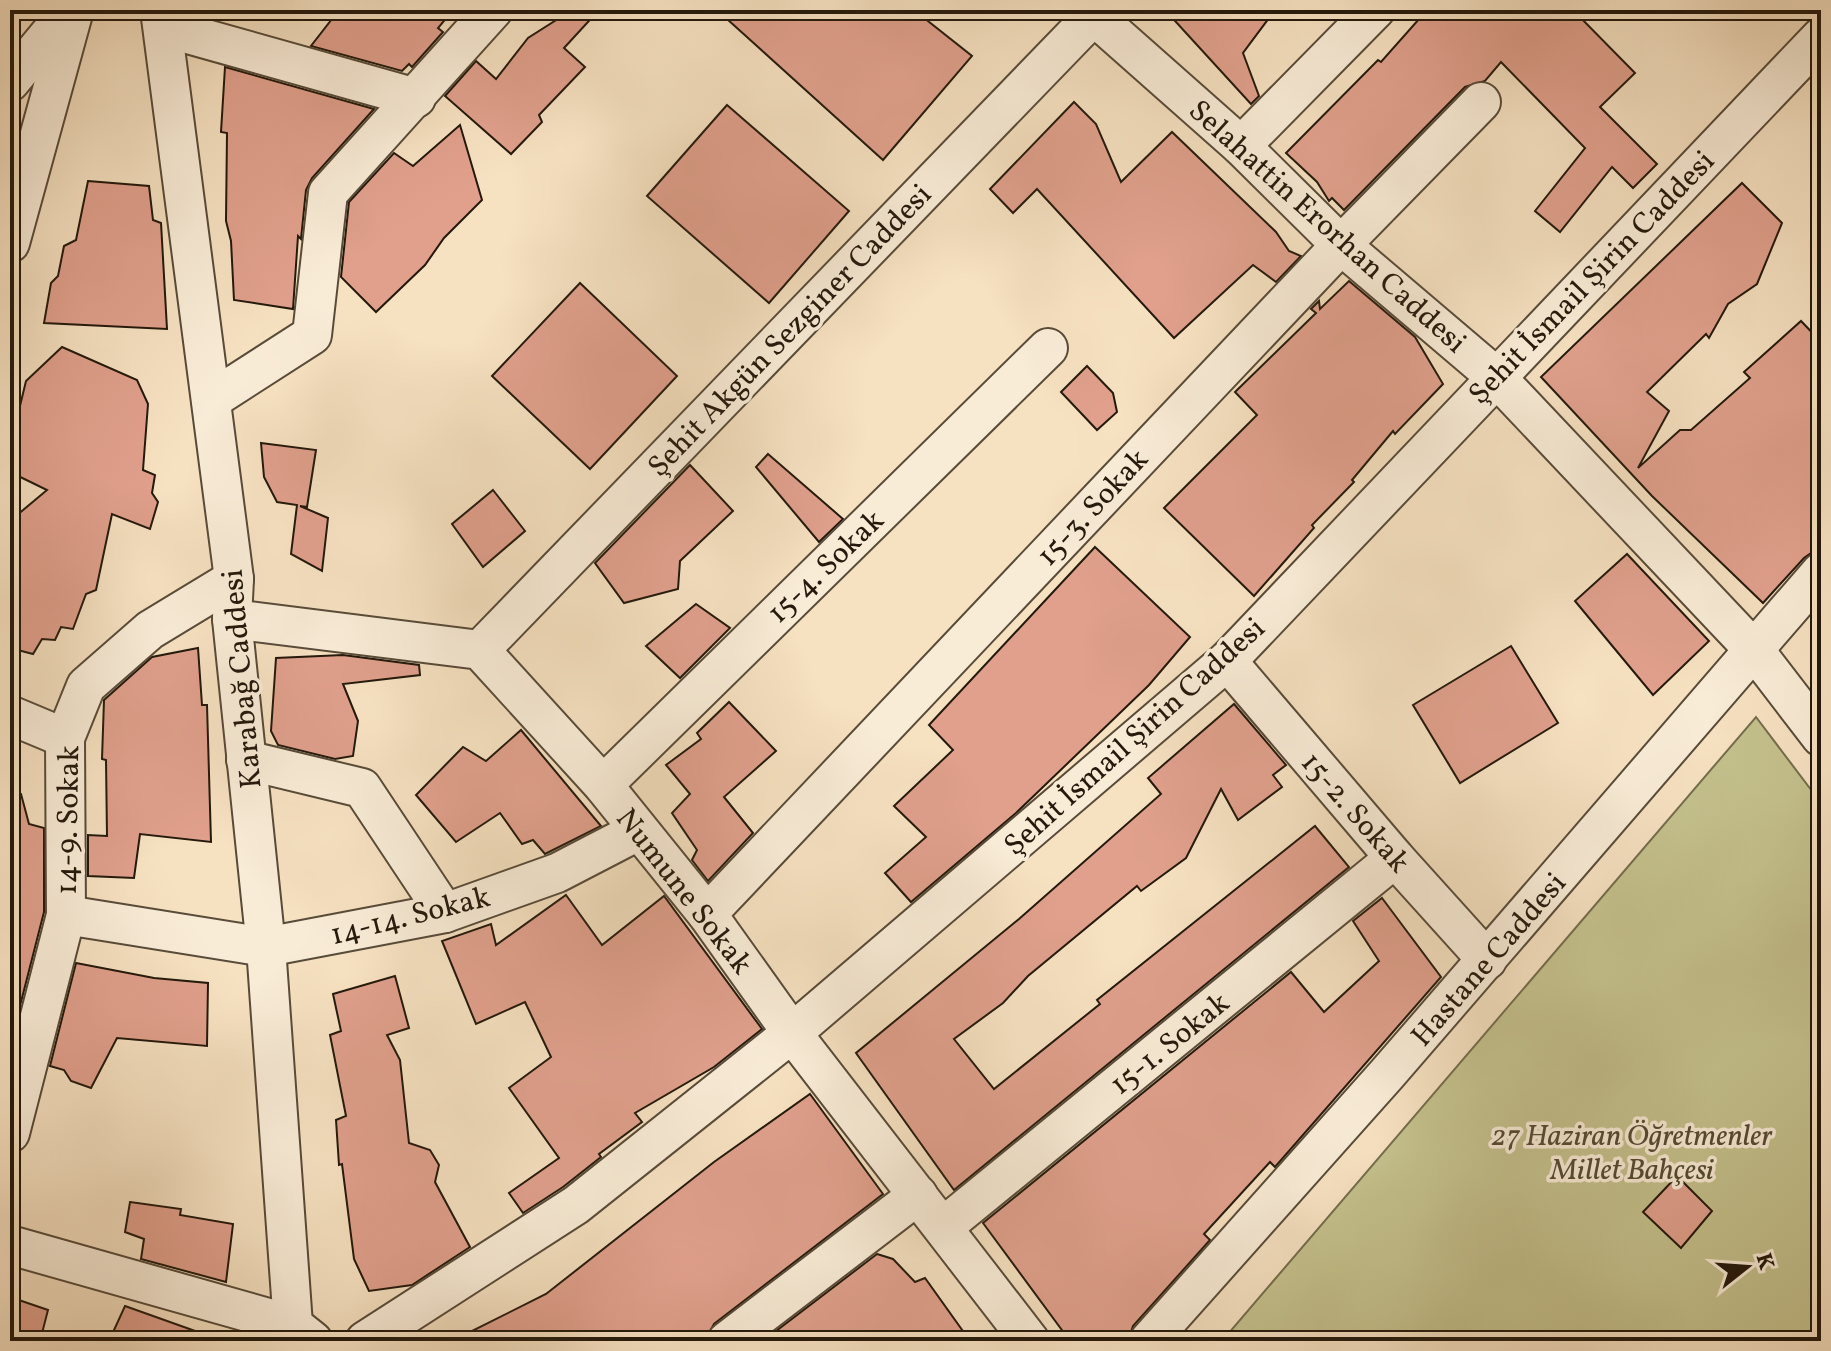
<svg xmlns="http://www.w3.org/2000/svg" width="1831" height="1351" font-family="Vollkorn,serif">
  <rect width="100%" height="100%" fill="#f6e1c1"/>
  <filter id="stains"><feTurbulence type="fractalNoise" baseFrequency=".0025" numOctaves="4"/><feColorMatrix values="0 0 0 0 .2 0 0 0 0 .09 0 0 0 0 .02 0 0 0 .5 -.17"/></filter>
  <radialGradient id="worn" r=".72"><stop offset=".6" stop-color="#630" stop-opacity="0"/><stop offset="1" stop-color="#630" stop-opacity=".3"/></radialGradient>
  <!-- green -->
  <polygon fill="#c4c18d" stroke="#746d4c" stroke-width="2" points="1756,717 1821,803 1821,1341 1222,1341"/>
  <!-- building -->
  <g fill="#e0a08c" stroke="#24190c" stroke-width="2">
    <polygon points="339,10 453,10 438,28 443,32 412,67 409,64 402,71 311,46"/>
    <polygon points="572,10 599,10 564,48 585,67 539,115 542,122 511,154 445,96 476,61 496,79 528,38"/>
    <polygon points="717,10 914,10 972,56 883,160"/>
    <polygon points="1165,10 1275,10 1243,53 1259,96 1251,104"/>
    <polygon points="1427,10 1573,10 1635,73 1600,107 1657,164 1633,188 1612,167 1560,232 1535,211 1585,148 1501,62 1485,81 1465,87 1344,210 1332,198 1329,201 1317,182 1286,153 1378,60 1381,62"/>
    <polygon points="225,67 374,109 312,178 306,190 301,239 298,236 293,309 234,300 231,241 226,221 227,133 221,132"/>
    <polygon points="1074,102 1096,124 1121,182 1172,132 1276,232 1289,251 1301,256 1276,282 1253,265 1174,338 1037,189 1013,213 990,189"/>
    <polygon points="727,105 849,211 769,303 647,196"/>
    <polygon points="460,125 482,200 444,238 425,265 376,312 341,277 349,202 394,153 413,166"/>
    <polygon points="88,181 149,186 153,220 161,223 167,329 44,323 51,283 58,276 64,246 76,240"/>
    <polygon points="1742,183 1782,223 1757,284 1728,304 1709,338 1706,334 1647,392 1669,411 1638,468 1680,430 1691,430 1750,378 1744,372 1801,321 1821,342 1821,546 1804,558 1763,603 1652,496 1541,377"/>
    <polygon points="1349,281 1415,337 1443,384 1395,434 1393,431 1352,480 1354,482 1312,525 1314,528 1254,596 1164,508 1257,415 1235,392 1316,313 1311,309 1319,301 1320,309"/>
    <polygon points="580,283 677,376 590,469 492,376"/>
    <polygon points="62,347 137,380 148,404 143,470 155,475 152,493 158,502 150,529 112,514 96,590 86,594 73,629 61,627 55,640 42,639 33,654 10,648 10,521 47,490 10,472 10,424 19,410 26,381"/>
    <polygon points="1087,366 1113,393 1117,412 1097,430 1061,392"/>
    <polygon points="261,443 316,450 307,507 300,506 328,518 322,571 291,554 297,505 277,502 264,477"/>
    <polygon points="768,454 843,519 819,542 756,467"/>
    <polygon points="690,465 733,511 680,561 678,589 624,603 595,563"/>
    <polygon points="493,490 525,531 483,567 452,524"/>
    <polygon points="1095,547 1190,637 1149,685 1016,813 911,902 885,873 926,837 894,806 953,750 929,725"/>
    <polygon points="1627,554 1709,641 1653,695 1575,601"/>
    <polygon points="696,604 730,628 680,678 646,646"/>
    <polygon points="1511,646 1558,723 1460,783 1413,705"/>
    <polygon points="198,648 202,705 207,705 211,842 140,834 134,878 88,876 88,835 107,836 106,760 102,759 104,700 152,657"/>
    <polygon points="343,655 419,665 420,675 343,684 358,721 353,756 335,759 278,745 271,731 276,658"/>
    <polygon points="729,702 776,751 724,797 753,833 708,881 692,860 697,850 672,813 690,794 666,765 701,739 697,733"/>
    <polygon points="1234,704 1286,765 1273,775 1282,787 1238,820 1221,789 1186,858 1141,891 1137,886 1028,976 1003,1003 954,1039 994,1089 1100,1004 1097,1000 1315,826 1349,867 954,1190 856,1053 1019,919 1161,794 1148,778"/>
    <polygon points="521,730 601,826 545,854 533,840 522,844 500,813 456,842 416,795 463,747 486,761"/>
    <polygon points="21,794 29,824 44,828 44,912 10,1045 10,795"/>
    <polygon points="566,895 602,945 664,896 762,1029 714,1067 635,1113 642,1122 599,1154 601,1157 563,1187 523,1213 509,1193 559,1158 509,1088 551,1057 525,1002 476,1024 442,941 491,924 496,945"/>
    <polygon points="1382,898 1441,977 1275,1167 1270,1162 1204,1234 1210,1240 1133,1326 1128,1341 1070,1341 983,1223 1291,972 1324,1012 1379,961 1353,921"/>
    <polygon points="76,963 154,978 208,983 207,1046 117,1038 91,1088 71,1081 64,1070 50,1066"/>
    <polygon points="395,976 409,1028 387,1035 400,1060 409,1143 430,1150 439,1165 435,1182 470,1247 412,1285 369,1291 354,1259 342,1164 339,1165 336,1120 346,1116 330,1035 341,1031 333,994"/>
    <polygon points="810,1094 883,1194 714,1324 705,1341 452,1341 546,1294 714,1162"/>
    <polygon points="1677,1176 1712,1211 1681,1248 1643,1212"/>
    <polygon points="130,1202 181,1209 180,1215 233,1224 226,1282 141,1259 144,1239 125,1232"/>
    <polygon points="877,1254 893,1259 915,1282 925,1278 970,1341 763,1341"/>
    <polygon points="10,1297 48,1310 40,1341 10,1341"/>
    <polygon points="125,1306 212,1337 212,1341 109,1341"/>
  </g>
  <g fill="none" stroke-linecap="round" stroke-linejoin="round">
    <!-- minor casing -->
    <g stroke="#584b39" stroke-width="42">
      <g id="minor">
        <polyline points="160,10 234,579 232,619 266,947 293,1325 313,1341"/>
        <polyline points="1082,10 1093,15 1241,146 1341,245 1495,376 1755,651 1821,737"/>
        <polyline points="163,27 416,98"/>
        <polyline points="10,82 67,13"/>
        <polyline points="1241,146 1375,10"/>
        <polyline points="10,243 74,10"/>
        <polyline points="211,400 312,335 328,193 493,10"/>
        <polyline points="232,619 480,650 603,785 707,914 792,1033 1030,1341"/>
        <polyline points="480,650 1099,10"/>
        <polyline points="1227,661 1395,858 1487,960"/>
        <polyline points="10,715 65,738"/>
        <polyline points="246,760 362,788 445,913"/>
        <polyline points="603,785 1048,348"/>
        <polyline points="707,914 1341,245 1481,102"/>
        <polyline points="66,915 266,947 445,913 557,873 638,831"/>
        <polyline points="10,1133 66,915 65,738 86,686 150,630 234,579"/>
        <polyline points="943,1227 1395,858"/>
        <polyline points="10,1245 293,1325 291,1341"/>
        <polyline points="365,1341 576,1205 792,1033 1227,661 1821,37"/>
        <polyline points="727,1341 918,1195"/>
        <polyline points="1149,1341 1387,1074 1821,572"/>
      </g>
    </g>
    <!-- minor -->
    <use href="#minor" stroke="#f9ecd7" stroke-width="38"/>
  </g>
  <g text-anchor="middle" stroke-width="7" stroke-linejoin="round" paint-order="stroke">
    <!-- street labels -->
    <g font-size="30" fill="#24190c" stroke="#f9ecd7">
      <text transform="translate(1328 226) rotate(42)" y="10">Selahattin Erorhan Caddesi</text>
      <text transform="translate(1591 277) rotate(-46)" y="10">Şehit İsmail Şirin Caddesi</text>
      <text transform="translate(789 330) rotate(-46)" y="10">Şehit Akgün Sezginer Caddesi</text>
      <text transform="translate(1092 507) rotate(-47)" y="10">15-3. Sokak</text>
      <text transform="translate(825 566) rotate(-44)" y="10">15-4. Sokak</text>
      <text transform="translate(241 679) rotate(-95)" y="10">Karabağ Caddesi</text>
      <text transform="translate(1134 736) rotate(-42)" y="10">Şehit İsmail Şirin Caddesi</text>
      <text transform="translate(1356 812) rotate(49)" y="10">15-2. Sokak</text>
      <text transform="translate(67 820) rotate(-89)" y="10">14-9. Sokak</text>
      <text transform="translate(685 891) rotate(52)" y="10">Numune Sokak</text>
      <text transform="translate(410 915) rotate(-14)" y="10">14-14. Sokak</text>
      <text transform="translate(1488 959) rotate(-49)" y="10">Hastane Caddesi</text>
      <text transform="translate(1169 1043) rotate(-39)" y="10">15-1. Sokak</text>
    </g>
    <!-- park labels -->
    <g font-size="30" font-style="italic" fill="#544b33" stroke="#f9ecd7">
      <text x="1632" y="1145">27 Haziran Öğretmenler<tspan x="1632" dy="34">Millet Bahçesi</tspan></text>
    </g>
  </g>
  <!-- margin -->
  <rect width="1831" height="1351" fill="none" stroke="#f6e1c1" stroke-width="40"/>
  <rect x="12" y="12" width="1807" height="1327" fill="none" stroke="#24190c" stroke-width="4"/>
  <rect x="20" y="20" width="1791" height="1311" fill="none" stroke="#24190c" stroke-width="2"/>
  <!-- north arrow -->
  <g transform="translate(1747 1267) rotate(73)" stroke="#f9ecd7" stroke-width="6" paint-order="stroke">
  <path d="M0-6L14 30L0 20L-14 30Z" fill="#24190c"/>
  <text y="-12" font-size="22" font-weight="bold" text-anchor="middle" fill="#24190c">K</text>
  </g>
  <rect width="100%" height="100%" filter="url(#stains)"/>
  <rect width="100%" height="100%" fill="url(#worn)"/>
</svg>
